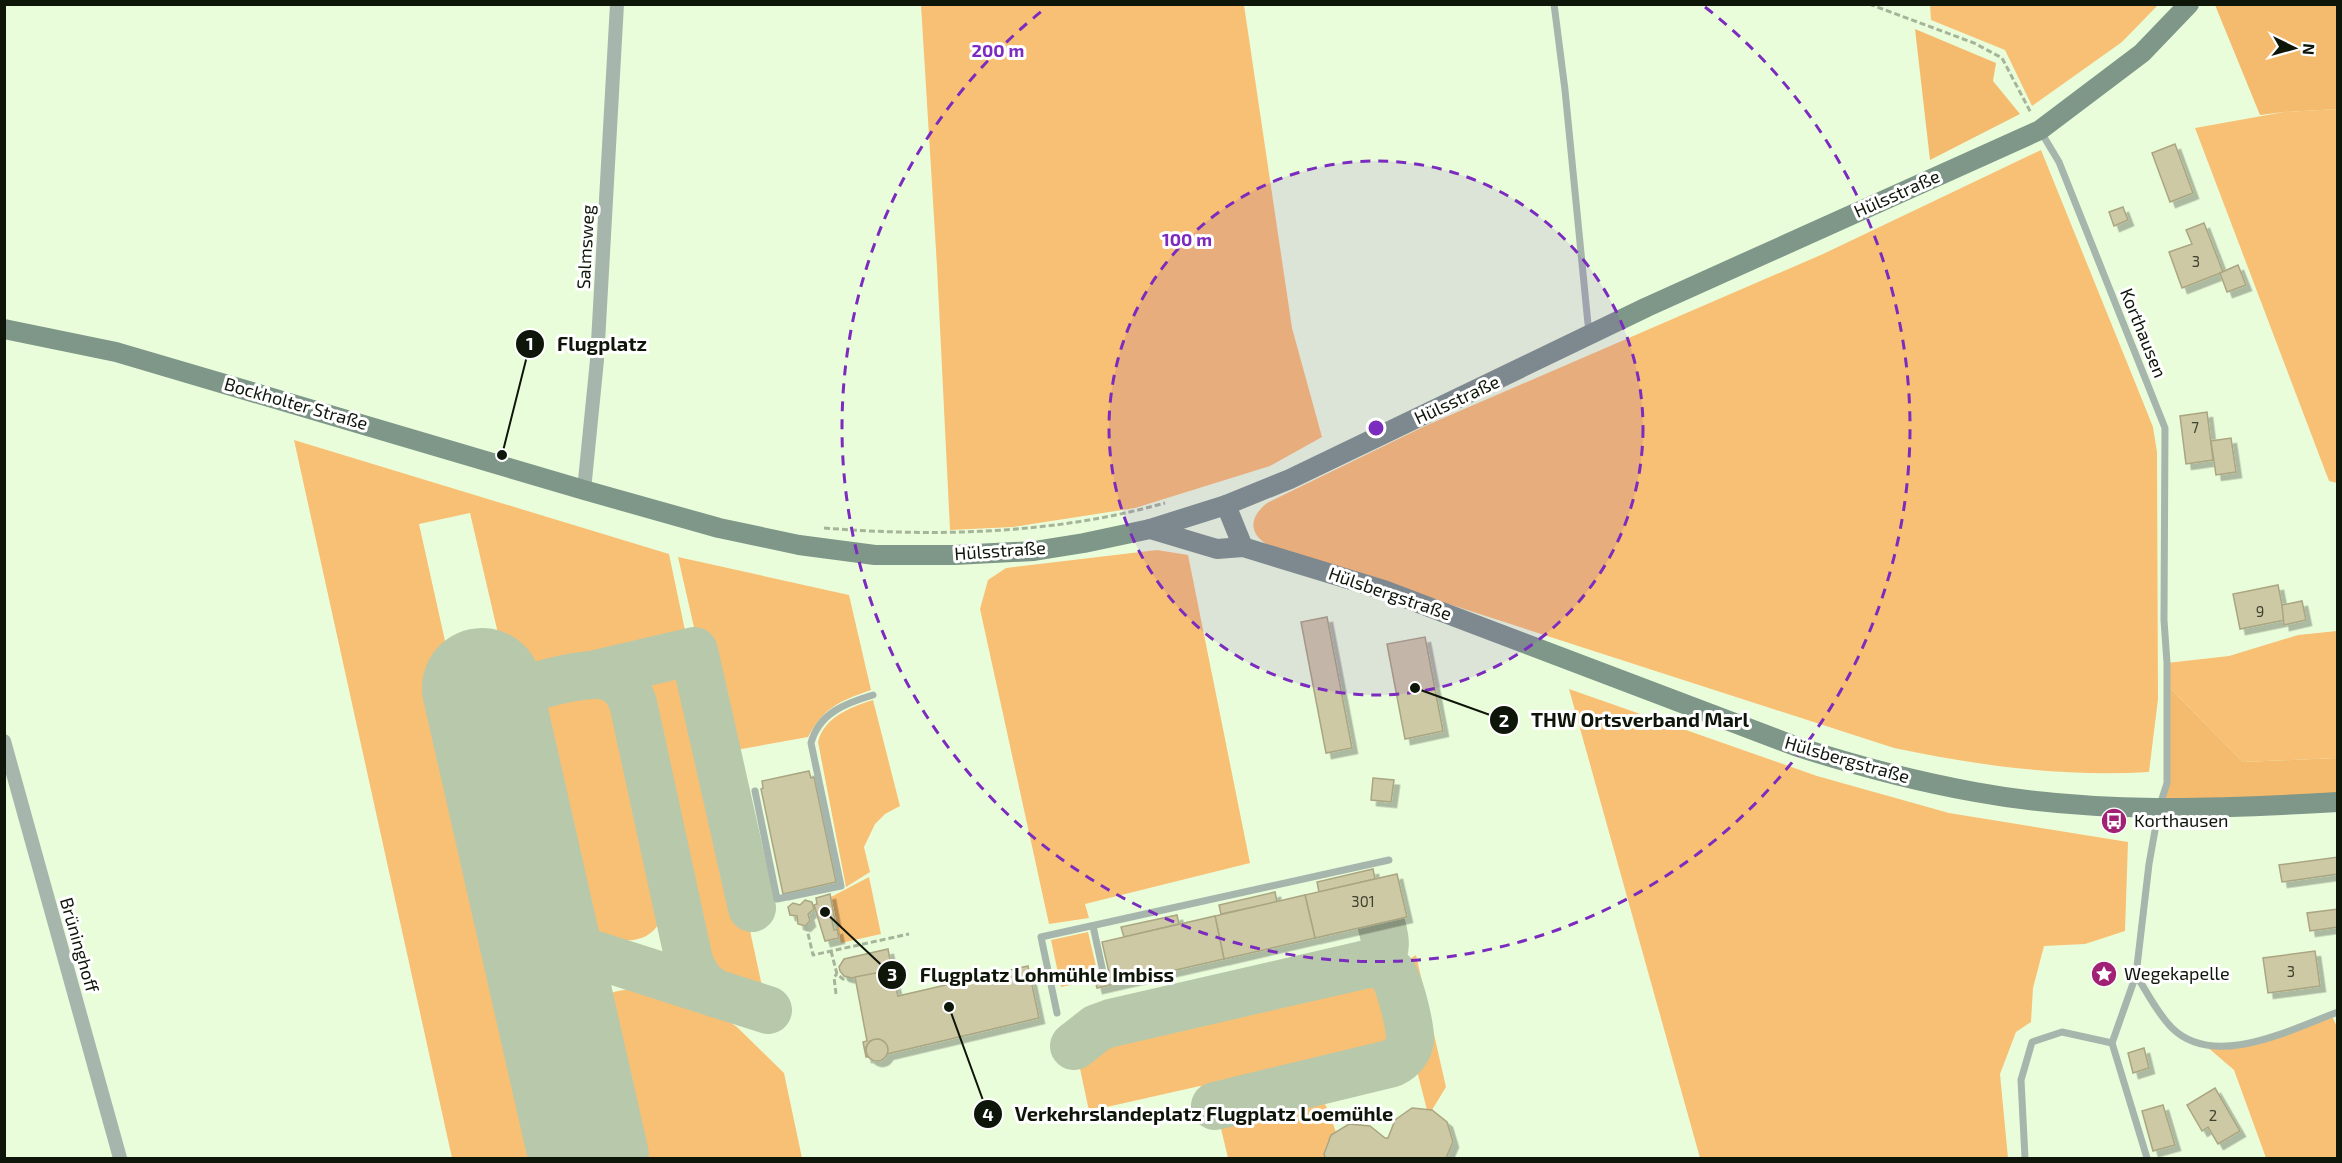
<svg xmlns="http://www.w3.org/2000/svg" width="2342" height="1163" font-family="'Exo 2',sans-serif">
  <defs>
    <filter id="shadow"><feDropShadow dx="5.5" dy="5.5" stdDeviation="0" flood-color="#0004"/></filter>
  </defs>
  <rect width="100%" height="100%" fill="#eafddb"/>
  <!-- green -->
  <g fill="#f8c075">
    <polygon points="921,5 1244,5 1292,328 1322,437 1270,466 1135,508 1013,527 950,530 937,267"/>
    <polygon points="1930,5 1930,4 2158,5 2122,42 2032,106 2005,50 1931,20"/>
    <polygon points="2337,109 2337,483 2329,481 2195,128 2284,112"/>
    <path d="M2041,150L2141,397L2153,427L2157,452L2158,699L2149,772C2063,777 1979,766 1894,748L1269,546C1249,534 1248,518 1267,503L1425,426L1823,254Z"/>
    <polygon points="294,440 669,554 686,635 683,641 509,681 470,513 419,524 560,1158 452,1158"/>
    <polygon points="1157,550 1188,555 1250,863 1085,904 1089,918 1049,924 980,609 988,580 1006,568"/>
    <path d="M678,557L849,595L871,690C840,701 824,707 808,737L725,752L720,742Z"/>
    <polygon points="2337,631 2337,758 2243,762 2167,685 2167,663 2229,656 2298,635"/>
    <path d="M682,663L690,665L694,672L762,986C738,979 706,976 697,949L639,684C642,667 667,667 682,663Z"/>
    <path d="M584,687C606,689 618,698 627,718L665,893C666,936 639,948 601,936C581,930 566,927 559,905L521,740C521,697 549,695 584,687Z"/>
    <polygon points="1569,689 1817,776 1949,813 2128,842 2125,931 2085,944 2044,946 2033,988 2031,1022 2016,1032 2000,1074 2008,1158 1700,1158"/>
    <path d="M873,700L900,806L885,814L875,824L864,847L870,872L846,887L818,742C824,717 851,707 873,700Z"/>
    <polygon points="869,877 881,934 841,943 831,897"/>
    <polygon points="1088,932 1099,979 1061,987 1051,940"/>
    <path d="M1416,955L1446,1087L1432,1110H1427L1414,1059C1439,1036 1394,986 1408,960Z"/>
    <path d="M1368,980C1373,981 1378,981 1382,984C1390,990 1400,1026 1399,1037C1398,1046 1391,1051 1384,1055L1213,1096L1209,1088L1200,1086L1089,1111L1079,1064L1106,1041Z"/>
    <path d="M631,989L728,1021L737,1027L784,1073L802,1158H615L587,1032C591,1002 601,992 631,989Z"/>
    <polygon points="2331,1014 2338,1029 2337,1158 2266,1158 2234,1070 2206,1046 2234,1047"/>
    <path d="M1309,1093C1328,1098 1330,1116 1336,1132C1329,1137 1323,1150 1325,1158H1228L1218,1116Z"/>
  </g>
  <!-- forest -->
  <g fill="#f4bb6e">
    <polygon points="2215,5 2337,5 2337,109 2284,112 2260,115"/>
    <polygon points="1915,29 1996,63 1993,81 2020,114 1930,160"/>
    <polygon points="2167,685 2243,762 2337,758 2337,797 2159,808 2167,783"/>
  </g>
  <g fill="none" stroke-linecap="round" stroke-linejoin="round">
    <!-- taxiway -->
    <g stroke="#b8c8aa" stroke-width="48">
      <polyline points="591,675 694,651 752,908"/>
      <path d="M496,752C494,735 491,717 503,703C515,688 586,671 604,676C620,679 628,689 633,703L690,965L700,982L714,993"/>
      <polyline points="533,914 543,932 558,943 768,1010"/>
      <path d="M557,1019C554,982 563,959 604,958"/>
      <path d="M1074,1046L1097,1028L1111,1023L1376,962C1389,950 1385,938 1381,923"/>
      <path d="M1215,1106L1389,1064C1399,1061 1408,1052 1410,1041C1411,1029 1400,982 1392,973C1386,967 1379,965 1371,963"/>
    </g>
    <!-- runway -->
    <polyline stroke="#b8c8aa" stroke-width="120" points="482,688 589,1158"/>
  </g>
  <!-- building -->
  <g fill="#cdc9a4" stroke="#aaa682" stroke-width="1.5" filter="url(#shadow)">
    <polygon points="2175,144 2193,193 2170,202 2152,153"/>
    <polygon points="2123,207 2128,220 2114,226 2109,212"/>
    <polygon points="2204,223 2223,272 2182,288 2169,252 2192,244 2186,230"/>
    <polygon points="2238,265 2246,285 2227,292 2220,273"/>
    <polygon points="2207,412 2213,460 2186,464 2180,416"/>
    <polygon points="2231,438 2236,472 2216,475 2211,441"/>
    <polygon points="2278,585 2285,620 2240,629 2233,594"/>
    <polygon points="2302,601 2306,620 2284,625 2282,605"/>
    <polygon points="1327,617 1352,748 1326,753 1301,622"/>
    <polygon points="1425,637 1443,731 1405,739 1387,644"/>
    <polygon points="809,771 811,778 814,777 836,882 783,894 761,789 763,788 762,781"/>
    <polygon points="1373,778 1394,780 1391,802 1371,800"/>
    <polygon points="2338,857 2338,874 2282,882 2279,865"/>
    <polygon points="1373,869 1375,879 1319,892 1317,882"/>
    <polygon points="1397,874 1407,917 1315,938 1305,895"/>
    <polygon points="1275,892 1277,902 1221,914 1219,905"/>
    <polygon points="830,894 835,920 832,921 834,930 837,929 839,938 825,941 814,905 817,904 816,898"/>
    <polygon points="1305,895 1315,938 1224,959 1215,916"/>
    <polygon points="805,900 812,902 814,909 808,914 810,921 805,926 798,924 797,916 790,915 788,907 793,903 800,905"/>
    <polygon points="2338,909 2338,927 2310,931 2307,913"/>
    <polygon points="1177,915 1179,924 1124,937 1121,927"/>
    <polygon points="1215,916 1224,959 1097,988 1095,980 1110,977 1102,942"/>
    <polygon points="888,949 892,970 852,978 844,976 840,971 839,967 844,959"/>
    <polygon points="2315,951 2320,986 2268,993 2263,958"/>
    <polygon points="1028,966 1039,1018 887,1054 885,1043 879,1039 870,1041 866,1047 868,1057 866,1057 863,1042 867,1041 855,977 891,970 898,996"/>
    <circle cx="877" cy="1050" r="11"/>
    <polygon points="2144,1048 2149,1068 2133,1073 2128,1053"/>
    <polygon points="2215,1088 2240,1131 2218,1144 2208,1127 2202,1131 2187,1105"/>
    <polygon points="2163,1105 2175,1145 2153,1151 2142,1111"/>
    <polygon points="1412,1108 1432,1110 1447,1122 1453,1142 1446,1158 1325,1158 1324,1154 1331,1135 1349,1124 1370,1126 1385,1138 1388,1138 1395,1120"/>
  </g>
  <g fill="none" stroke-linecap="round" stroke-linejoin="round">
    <!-- path -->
    <g stroke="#a6b59a" stroke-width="3" stroke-dasharray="6 3" stroke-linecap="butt">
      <polyline points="1869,4 1974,43 2002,58 2031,113"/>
      <path d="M824,528C937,537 1055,534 1165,503"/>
      <polyline points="806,925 813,955 909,934"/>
      <polyline points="831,951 837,974 843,979 853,980 854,977"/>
      <polyline points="836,994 834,977 837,974"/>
    </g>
    <!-- lane -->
    <g stroke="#a6b6ad" stroke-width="7">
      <polyline points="1554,4 1565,90 1588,324 1591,333"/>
      <polyline points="2041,132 2059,162 2165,428 2164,620 2167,663 2167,783 2159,808 2149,864 2136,975 2112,1043 2147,1158"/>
      <path d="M755,791L777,899L841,886L811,743C819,713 846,703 873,695"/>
      <polyline points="1093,926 1103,972"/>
      <path d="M2136,975C2147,992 2157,1013 2172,1028C2215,1070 2291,1029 2338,1012"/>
      <polyline points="1057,1013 1041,937 1389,860"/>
      <polyline points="2025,1158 2021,1080 2032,1042 2062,1032 2112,1043"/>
    </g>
    <!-- street -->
    <g stroke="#a6b6ad" stroke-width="14">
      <polyline points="584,490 597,360 617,4"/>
      <polyline points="4,741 120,1158"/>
    </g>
    <!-- secondary -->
    <g stroke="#7f9789" stroke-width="20">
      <polyline points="4,329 116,352 584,490 719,528 799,545 875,555 955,555 1034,551 1084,543 1150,529 1226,505 1290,479 1647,307 2040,130 2142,53 2189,4"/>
      <polyline points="1226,505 1243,547"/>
      <path d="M1150,529L1217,549L1243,547L1384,590L1795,746C1854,765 1914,781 1975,792C2094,814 2217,809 2338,802"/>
    </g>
  </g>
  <!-- distance rings -->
  <circle cx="1376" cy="428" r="267" fill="#7b2cbf" fill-opacity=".12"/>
  <g fill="none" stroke="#7b2cbf" stroke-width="3" stroke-dasharray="10 8">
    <circle cx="1376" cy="428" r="267"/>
    <path d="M1705 7A534 534 0 1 1 1047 7"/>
  </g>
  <!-- icons -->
  <defs>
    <g id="bus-disc" transform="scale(1.35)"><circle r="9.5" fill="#a12275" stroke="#fff"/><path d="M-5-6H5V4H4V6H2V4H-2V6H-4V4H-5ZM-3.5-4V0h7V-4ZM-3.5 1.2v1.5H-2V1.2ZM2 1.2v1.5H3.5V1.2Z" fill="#fff"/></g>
    <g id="sight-disc" transform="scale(1.35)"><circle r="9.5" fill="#a12275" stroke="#fff"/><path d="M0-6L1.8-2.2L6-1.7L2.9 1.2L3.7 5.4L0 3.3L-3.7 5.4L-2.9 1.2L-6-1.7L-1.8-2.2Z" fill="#fff"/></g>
  </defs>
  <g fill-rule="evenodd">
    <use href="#bus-disc" x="2114" y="821"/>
    <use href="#sight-disc" x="2104" y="974"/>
  </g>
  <g text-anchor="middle" stroke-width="6" stroke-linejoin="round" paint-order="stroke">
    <!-- number labels -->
    <g font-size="15" fill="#3e4230">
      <text x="2196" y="267">3</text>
      <text x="2195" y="433">7</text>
      <text x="2260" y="617">9</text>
      <text x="1363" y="907">301</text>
      <text x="2291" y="977">3</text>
      <text x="2213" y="1121">2</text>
    </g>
    <!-- street labels -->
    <g font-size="18" fill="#0e1509" stroke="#fff">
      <text transform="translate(1897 194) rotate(-24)" y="6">Hülsstraße</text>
      <text transform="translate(586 247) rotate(-87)" y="6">Salmsweg</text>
      <text transform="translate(2143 333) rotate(68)" y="6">Korthausen</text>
      <text transform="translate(1457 400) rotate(-25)" y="6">Hülsstraße</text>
      <text transform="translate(296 404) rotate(16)" y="6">Bockholter Straße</text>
      <text transform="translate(1000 551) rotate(-4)" y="6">Hülsstraße</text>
      <text transform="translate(1390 594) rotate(19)" y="6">Hülsbergstraße</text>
      <text transform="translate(1847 760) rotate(16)" y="6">Hülsbergstraße</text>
      <text transform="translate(79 945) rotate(74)" y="6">Brüninghoff</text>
    </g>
    <!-- poi labels -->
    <g font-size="18" fill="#0e1509" stroke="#fff" text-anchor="start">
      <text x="2134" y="827">Korthausen</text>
      <text x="2124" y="980">Wegekapelle</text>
    </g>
  </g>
  <circle cx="1376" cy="428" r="9" fill="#7b2cbf" stroke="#fff" stroke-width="3"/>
  <g font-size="18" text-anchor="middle" font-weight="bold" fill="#7b2cbf" stroke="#fff" stroke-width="6" stroke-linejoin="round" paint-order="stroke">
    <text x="998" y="57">200 m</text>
    <text x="1187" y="246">100 m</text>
  </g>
  <!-- callouts -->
  <path fill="none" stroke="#0e1509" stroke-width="2" d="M502 455L530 344M1415 688L1504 720M825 912L892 975M949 1007L988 1114"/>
  <g fill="#0e1509" stroke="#fff" stroke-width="2">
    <circle cx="502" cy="455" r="6"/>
    <circle cx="1415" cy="688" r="6"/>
    <circle cx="825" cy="912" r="6"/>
    <circle cx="949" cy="1007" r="6"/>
    <circle cx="530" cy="344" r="15"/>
    <circle cx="1504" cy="720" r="15"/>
    <circle cx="892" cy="975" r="15"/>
    <circle cx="988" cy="1114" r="15"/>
  </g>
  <g font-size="18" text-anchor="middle" font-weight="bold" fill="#fff">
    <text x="530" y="350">1</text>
    <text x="1504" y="727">2</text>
    <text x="892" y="981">3</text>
    <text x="988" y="1121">4</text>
  </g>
  <g font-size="20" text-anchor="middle" font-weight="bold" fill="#0e1509" stroke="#fff" stroke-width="6" stroke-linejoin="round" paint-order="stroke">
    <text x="602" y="351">Flugplatz</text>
    <text x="1640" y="727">THW Ortsverband Marl</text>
    <text x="1047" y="982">Flugplatz Lohmühle Imbiss</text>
    <text x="1204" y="1121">Verkehrslandeplatz Flugplatz Loemühle</text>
  </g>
  <!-- border -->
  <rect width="2342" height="1163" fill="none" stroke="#0e1509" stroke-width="12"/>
  <!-- north arrow -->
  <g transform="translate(2294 48) rotate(95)" stroke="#ffffff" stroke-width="4.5" paint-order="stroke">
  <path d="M0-4.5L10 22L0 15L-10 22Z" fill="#0e1509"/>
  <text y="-9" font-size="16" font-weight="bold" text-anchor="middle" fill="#0e1509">N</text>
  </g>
</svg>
